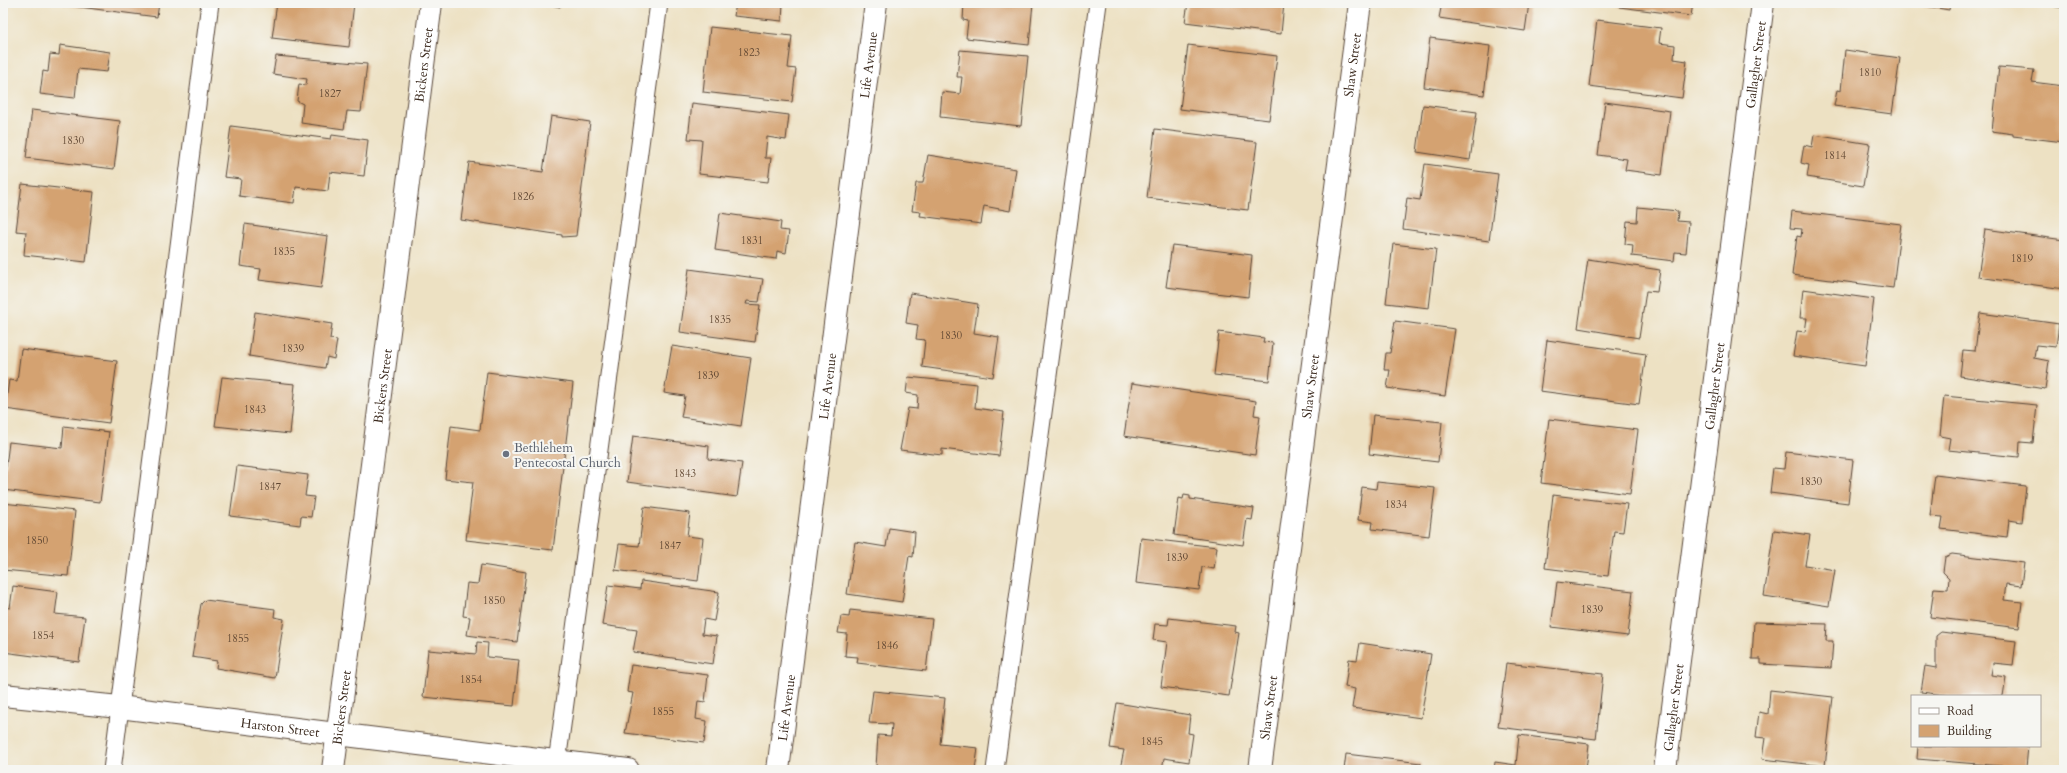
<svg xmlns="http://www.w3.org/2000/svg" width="2067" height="773" font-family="Cardo,serif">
  <rect width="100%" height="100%" fill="#f6f6f2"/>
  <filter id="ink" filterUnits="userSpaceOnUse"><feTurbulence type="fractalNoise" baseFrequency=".025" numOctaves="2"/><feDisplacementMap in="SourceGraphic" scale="8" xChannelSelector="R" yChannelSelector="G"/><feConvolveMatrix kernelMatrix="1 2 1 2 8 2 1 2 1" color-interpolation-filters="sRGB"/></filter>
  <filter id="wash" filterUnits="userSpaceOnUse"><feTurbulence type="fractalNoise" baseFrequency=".012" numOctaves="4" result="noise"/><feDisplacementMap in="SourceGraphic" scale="16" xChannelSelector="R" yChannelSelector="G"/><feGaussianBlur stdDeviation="0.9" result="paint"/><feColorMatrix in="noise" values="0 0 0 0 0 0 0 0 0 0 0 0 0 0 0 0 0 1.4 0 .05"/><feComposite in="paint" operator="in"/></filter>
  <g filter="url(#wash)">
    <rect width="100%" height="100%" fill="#ede1c3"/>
    <g id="blocks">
      <!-- building -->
      <g fill="#d4a271">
        <polygon points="64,3 159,3 157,17 64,5"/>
        <polygon points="277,3 354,3 349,47 272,38"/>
        <polygon points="542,3 561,3 560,7"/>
        <polygon points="736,3 783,3 782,21 734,16"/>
        <polygon points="964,3 1033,3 1029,45 966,38 968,21 963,20"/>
        <polygon points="1188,3 1284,3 1281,34 1185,22"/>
        <polygon points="1442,3 1529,3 1525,31 1439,18"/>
        <polygon points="1620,3 1693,3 1691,16 1619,7"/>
        <polygon points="1908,3 1950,3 1949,10"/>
        <polygon points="2038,3 2064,3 2064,8 2037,4"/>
        <polygon points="1597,20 1661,28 1659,43 1675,45 1674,59 1687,61 1682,98 1589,86"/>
        <polygon points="710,27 792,36 788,68 796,69 792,102 703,92"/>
        <polygon points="1430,38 1490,46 1484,95 1424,87"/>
        <polygon points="60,45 110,52 107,72 78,69 75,98 40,94 43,71 48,72 50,54 59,55"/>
        <polygon points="1188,45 1277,56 1269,120 1180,109"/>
        <polygon points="960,50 1028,56 1021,126 940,117 942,92 960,94 962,77 957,77"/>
        <polygon points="1845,50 1900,58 1892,114 1834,106 1837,90 1841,91"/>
        <polygon points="276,56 367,64 361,112 347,111 344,129 301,123 303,104 297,101 299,84 306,85 307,79 273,74"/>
        <polygon points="1999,67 2034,70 2032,82 2064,86 2064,142 2013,136 2013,134 1992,131"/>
        <polygon points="1605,102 1670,111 1662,175 1625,170 1627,159 1598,155"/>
        <polygon points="692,103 789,115 786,140 767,137 765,158 771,158 768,182 699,174 702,140 688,139"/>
        <polygon points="1423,105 1477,112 1470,160 1417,152"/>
        <polygon points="32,110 120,121 114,169 26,158"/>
        <polygon points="551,116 590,122 576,236 562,237 562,235 461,220 469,162 543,172"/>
        <polygon points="231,126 331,139 332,135 368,140 364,176 330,172 328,191 296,187 294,203 239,196 241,179 224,177"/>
        <polygon points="1155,129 1257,142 1248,210 1147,198"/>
        <polygon points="1814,135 1870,144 1863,186 1807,177 1809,165 1801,163 1804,145 1812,147"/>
        <polygon points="928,155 1016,169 1010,211 984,206 981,224 920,216 921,212 912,211 916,183 923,183"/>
        <polygon points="1425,164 1498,174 1489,241 1403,229 1407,198 1420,200"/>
        <polygon points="22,184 94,192 86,262 24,255 26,232 16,231"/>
        <polygon points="1638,207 1678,211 1677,221 1689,222 1686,253 1675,252 1674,261 1632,256 1633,245 1625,244 1627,221 1637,222"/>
        <polygon points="1792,211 1901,224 1893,288 1792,275 1797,236 1801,237 1802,229 1790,228"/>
        <polygon points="720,213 781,222 780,230 789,231 786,253 777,251 776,259 715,250"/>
        <polygon points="245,224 328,236 321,288 259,280 261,269 240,266"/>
        <polygon points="1985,229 2064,240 2064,289 1978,277"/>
        <polygon points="1393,244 1436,249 1429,308 1386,303"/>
        <polygon points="1172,245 1252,255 1248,297 1166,287"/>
        <polygon points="1588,259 1660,270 1657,292 1646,291 1639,338 1578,328"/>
        <polygon points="689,269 763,279 759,302 747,301 746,304 760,305 755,342 680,332"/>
        <polygon points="1803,289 1874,299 1865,366 1793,356 1797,331 1805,332 1807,318 1800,318"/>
        <polygon points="910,293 978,304 974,333 999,337 993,377 922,367 925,340 916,339 918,325 906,323"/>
        <polygon points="255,312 332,324 330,339 337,340 334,359 327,357 325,368 249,356"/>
        <polygon points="1980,313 2059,324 2056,347 2036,345 2034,358 2049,361 2045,389 1960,376 1963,350 1975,351"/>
        <polygon points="1395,321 1455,329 1445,396 1387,388 1390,370 1384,370 1386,353 1390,353"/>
        <polygon points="1219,332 1264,338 1263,342 1273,343 1269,381 1214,375"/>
        <polygon points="1547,340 1646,354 1639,404 1540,391"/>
        <polygon points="672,346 751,358 741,426 681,417 685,396 664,393"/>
        <polygon points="21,349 117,361 109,423 5,409 9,380 17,381"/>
        <polygon points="487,372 573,383 553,550 466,540 473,482 445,479 451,426 480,430"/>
        <polygon points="222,377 295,384 290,434 215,426"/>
        <polygon points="908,377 977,384 975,408 1004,412 999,456 942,449 942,455 900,450 908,408 917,409 918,395 906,393"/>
        <polygon points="1132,383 1256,401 1254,415 1260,416 1255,455 1124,436"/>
        <polygon points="1944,396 2037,405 2033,443 2020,442 2019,457 1948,450 1950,438 1940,436"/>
        <polygon points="1373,415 1442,422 1438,462 1369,454"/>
        <polygon points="1549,419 1638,430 1630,494 1541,483"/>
        <polygon points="64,426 109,432 100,502 3,490 3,466 6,467 9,442 62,448"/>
        <polygon points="633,436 709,446 708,459 742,463 737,497 627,482"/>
        <polygon points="1786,452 1853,460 1848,503 1770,493 1773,468 1784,469"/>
        <polygon points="237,466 308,475 305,496 314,497 311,517 301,516 300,525 230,516"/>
        <polygon points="1935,475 2026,486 2022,522 2009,520 2007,537 1941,529 1943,517 1930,516"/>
        <polygon points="1377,482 1435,488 1429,536 1372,529 1373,522 1358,520 1362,487 1376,489"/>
        <polygon points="1184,495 1190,496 1190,499 1254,508 1252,520 1247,519 1243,545 1174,535 1179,498 1183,499"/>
        <polygon points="1553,495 1627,504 1623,532 1614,531 1608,576 1545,568"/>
        <polygon points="3,503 75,511 68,576 3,570"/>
        <polygon points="644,507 690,513 687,536 703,538 698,581 615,570 619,544 639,546"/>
        <polygon points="889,528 915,532 913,557 909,556 902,602 847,594 855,542 886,547"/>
        <polygon points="1774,530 1810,535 1805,565 1835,570 1829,606 1764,596"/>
        <polygon points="1141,538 1217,547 1214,569 1202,567 1199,590 1136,583"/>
        <polygon points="1952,554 2024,563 2021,586 2006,584 2004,600 2022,602 2019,628 1930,617 1934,588 1948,589 1949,578 1943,572 1945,557"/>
        <polygon points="481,565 526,572 517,642 467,635 470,617 463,616 467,583 478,584"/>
        <polygon points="641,581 719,592 714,621 704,619 702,634 717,636 713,664 633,652 637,630 602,625 608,585 640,589"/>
        <polygon points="1557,582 1633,591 1628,636 1551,627"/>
        <polygon points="13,586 58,592 55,614 85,617 79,662 3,652 3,607 10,608"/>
        <polygon points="205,600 275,609 274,617 284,619 275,678 216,668 217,661 192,657 201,604"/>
        <polygon points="850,610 932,619 926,671 857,663 858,657 845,656 847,634 838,633 841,616 849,617"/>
        <polygon points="1169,618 1236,626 1235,632 1239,633 1229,696 1161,687 1167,642 1153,640 1155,624 1168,625"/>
        <polygon points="1754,622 1827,624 1826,641 1833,641 1831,668 1761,664 1761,659 1752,659"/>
        <polygon points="1941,632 2016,641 2013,665 1993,663 1991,675 2006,677 2003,696 1952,696 1921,692 1925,666 1936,668 1936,636"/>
        <polygon points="477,642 488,643 487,657 519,660 514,706 423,697 428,650 476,654"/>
        <polygon points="1360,643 1431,654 1421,718 1352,708 1355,689 1345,687 1349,659 1357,660"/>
        <polygon points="1506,663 1603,674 1596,739 1498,727"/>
        <polygon points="631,665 708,675 705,702 698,701 696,719 707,721 704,743 625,733 633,693 627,692"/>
        <polygon points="1770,690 1833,697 1825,766 1762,759 1765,738 1756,737 1759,712 1768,714"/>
        <polygon points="873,691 945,698 940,744 978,748 975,770 908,770 876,767 878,735 891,736 892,724 869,723"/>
        <polygon points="1117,703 1190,715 1188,733 1193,734 1189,762 1164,758 1162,770 1120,769 1124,750 1110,748"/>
        <polygon points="1519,735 1589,744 1586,770 1494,770 1495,762 1516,765"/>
        <polygon points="1918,746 2028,746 2026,768 1917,759"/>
        <polygon points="1346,754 1421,763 1420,770 1344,770"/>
      </g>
    </g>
  </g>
  <g filter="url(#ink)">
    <use href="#blocks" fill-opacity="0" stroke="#564537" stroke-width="1"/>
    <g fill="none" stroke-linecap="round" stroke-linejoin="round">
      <!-- service casing -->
      <g stroke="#564537" stroke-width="19">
        <g id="service">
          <polyline points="112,770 210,3"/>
          <polyline points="556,770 659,3"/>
          <polyline points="995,770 1098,3"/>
        </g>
      </g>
      <!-- minor casing -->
      <g stroke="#564537" stroke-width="24">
        <g id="minor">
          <path id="s1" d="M3,695L119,707L628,770"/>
          <path id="s2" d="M333,770L431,3"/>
          <path id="s3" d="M778,770L876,3"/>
          <path id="s4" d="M1260,770L1360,3"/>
          <path id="s5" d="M1665,770L1763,3"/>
        </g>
      </g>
      <!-- service -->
      <use href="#service" stroke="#fff" stroke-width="17"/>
      <!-- minor -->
      <use href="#minor" stroke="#fff" stroke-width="22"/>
    </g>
  </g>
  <!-- markers -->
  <circle fill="#6b7280" stroke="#f6f6f2" stroke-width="1.5" cx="506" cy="454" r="4"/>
  <g text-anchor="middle" stroke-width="4" stroke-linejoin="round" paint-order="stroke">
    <!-- number labels -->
    <g font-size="11" fill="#614833">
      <text x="749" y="56">1823</text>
      <text x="1870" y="76">1810</text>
      <text x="330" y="97">1827</text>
      <text x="73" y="144">1830</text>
      <text x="1835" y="159">1814</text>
      <text x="523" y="200">1826</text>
      <text x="752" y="244">1831</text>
      <text x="284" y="255">1835</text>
      <text x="2022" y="262">1819</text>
      <text x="720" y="323">1835</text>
      <text x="951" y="339">1830</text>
      <text x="293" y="352">1839</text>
      <text x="708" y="379">1839</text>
      <text x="255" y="413">1843</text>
      <text x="685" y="477">1843</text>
      <text x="1811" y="485">1830</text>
      <text x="270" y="490">1847</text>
      <text x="1396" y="508">1834</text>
      <text x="37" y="544">1850</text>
      <text x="670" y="549">1847</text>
      <text x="1177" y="561">1839</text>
      <text x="494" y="604">1850</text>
      <text x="1592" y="613">1839</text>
      <text x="43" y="639">1854</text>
      <text x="238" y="642">1855</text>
      <text x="887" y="649">1846</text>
      <text x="471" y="683">1854</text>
      <text x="663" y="715">1855</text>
      <text x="1152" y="745">1845</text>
    </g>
    <!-- street labels -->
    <g font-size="13" fill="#3b2a1e" stroke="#f6f6f2">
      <text dy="5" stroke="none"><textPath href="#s2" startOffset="711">Bickers Street</textPath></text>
      <text dy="5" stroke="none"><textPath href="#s3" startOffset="711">Life Avenue</textPath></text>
      <text dy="5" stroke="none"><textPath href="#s4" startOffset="711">Shaw Street</textPath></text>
      <text dy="5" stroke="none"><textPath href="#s5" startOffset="711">Gallagher Street</textPath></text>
      <text dy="5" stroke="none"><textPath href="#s3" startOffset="387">Life Avenue</textPath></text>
      <text dy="5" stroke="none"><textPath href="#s4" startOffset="387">Shaw Street</textPath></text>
      <text dy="5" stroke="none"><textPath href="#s5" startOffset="387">Gallagher Street</textPath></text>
      <text dy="5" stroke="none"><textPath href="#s2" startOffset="387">Bickers Street</textPath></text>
      <text dy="5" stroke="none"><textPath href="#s2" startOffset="63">Bickers Street</textPath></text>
      <text dy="5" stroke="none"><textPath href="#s3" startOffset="63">Life Avenue</textPath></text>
      <text dy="5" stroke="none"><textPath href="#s4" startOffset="63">Shaw Street</textPath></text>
      <text dy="5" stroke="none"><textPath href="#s5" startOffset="63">Gallagher Street</textPath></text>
      <text dy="5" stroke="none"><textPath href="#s1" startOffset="279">Harston Street</textPath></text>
    </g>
    <!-- worship labels -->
    <g font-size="13" fill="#5b616d" stroke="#f6f6f2" text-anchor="start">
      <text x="514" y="452">Bethlehem<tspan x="514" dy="15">Pentecostal Church</tspan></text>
    </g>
  </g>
  <!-- margin -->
  <rect width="2067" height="773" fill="none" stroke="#f6f6f2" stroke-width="16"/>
  <!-- legend -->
  <rect x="1911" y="695" width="130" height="52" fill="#f6f6f2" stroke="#aba49d"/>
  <rect x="1919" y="708" width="20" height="6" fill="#ffffff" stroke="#aba49d"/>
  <text x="1947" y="715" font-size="12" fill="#3b2a1e">Road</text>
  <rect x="1919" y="725" width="20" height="12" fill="#d4a271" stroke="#aba49d"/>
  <text x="1947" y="735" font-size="12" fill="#3b2a1e">Building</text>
</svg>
